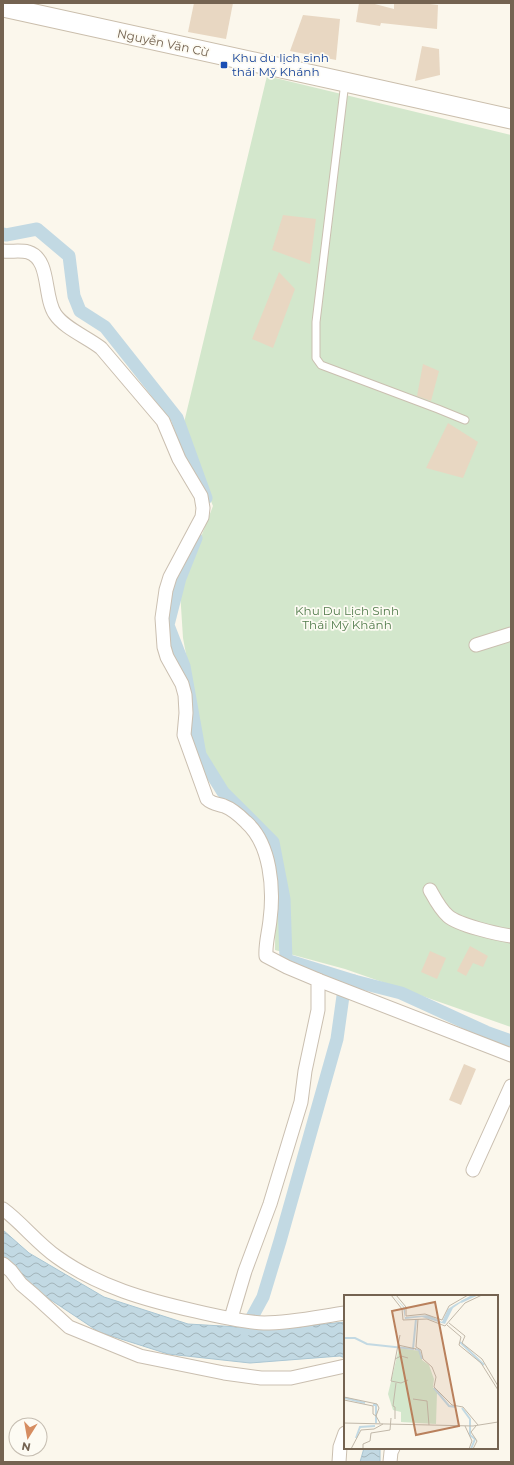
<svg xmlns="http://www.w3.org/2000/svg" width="514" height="1465" font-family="Montserrat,sans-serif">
  <defs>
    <pattern id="water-waves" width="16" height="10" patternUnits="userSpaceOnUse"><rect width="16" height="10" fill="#c2d9e3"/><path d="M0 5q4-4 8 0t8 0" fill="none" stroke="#a2b4ba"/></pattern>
  </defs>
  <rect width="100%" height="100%" fill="#fbf7ec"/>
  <!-- park -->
  <polygon fill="#d3e7cc" points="267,76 511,135 511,1027 345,969 275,950 276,841 208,771 183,638 180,591 213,506 182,431"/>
  <!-- water -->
  <g fill="url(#water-waves)" stroke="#aac6d3">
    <polygon points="3,1230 29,1253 104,1297 188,1324 274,1329 345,1322 345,1358 340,1356 250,1363 168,1354 99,1332 30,1286 3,1259"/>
    <polygon points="364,1448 381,1448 380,1450 380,1462 360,1462"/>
  </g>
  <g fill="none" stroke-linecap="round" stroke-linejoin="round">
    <!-- canal -->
    <g stroke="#c2d9e3" stroke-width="13">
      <polyline points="3,234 6,235 37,229 69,256 74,296 80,311 105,327 177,418 206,498"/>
      <polyline points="196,538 180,578 168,625 184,666 200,755 223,792 273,842 284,899 286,960 354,981"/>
      <polyline points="245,1330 263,1297 280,1241 337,1039 343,996 354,981 401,993 486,1032 511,1041"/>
    </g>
  </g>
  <!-- building -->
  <g fill="#e8d7c2">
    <polygon points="194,3 233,3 226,39 188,32"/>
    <polygon points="359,3 371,3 394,9 394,3 422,3 438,5 437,29 381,23 380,26 356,22"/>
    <polygon points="303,15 340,19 336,60 290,51"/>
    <polygon points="422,46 439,49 440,75 415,81"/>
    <polygon points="283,215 316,219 310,264 272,250"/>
    <polygon points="279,272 295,289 273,348 252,339"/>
    <polygon points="423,364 439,371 431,401 417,396"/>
    <polygon points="448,423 478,442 463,478 426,468"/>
    <polygon points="470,946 488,956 483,967 473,963 466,976 457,971"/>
    <polygon points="430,951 446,958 437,979 421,972"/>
    <polygon points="464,1064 476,1069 461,1105 449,1100"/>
  </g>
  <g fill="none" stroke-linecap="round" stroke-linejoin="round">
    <!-- lane casing -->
    <g stroke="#cabfb0" stroke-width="9">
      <polyline id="lane" points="345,82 316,322 316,358 321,365 438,409 465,420"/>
    </g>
    <!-- street casing -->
    <g stroke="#cabfb0" stroke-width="15">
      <g id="street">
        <path d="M3,251C11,252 20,250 28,252C51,259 43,296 55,314C64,328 87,337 101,348L163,421L179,459L201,496L203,508L202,517L170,577L166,590L162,618L164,647L167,657L182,684L185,695L186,713L184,735L207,799C212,804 218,804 224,806C232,809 240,816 246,822C271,844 274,889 270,920C269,931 265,945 266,956L287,967L318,980V1010L305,1071L301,1102L270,1204L245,1271L231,1318"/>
        <polyline points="476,645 511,634"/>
        <path d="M430,890C435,899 440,909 448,916C458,925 497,934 511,936"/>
        <polyline points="318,980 511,1055"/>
        <polyline points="473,1170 511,1086"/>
        <path d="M3,1209C22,1223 37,1243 57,1257C99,1287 146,1300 195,1311C216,1316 242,1322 264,1323C291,1323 318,1317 345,1313"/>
        <polyline points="3,1264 11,1271 21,1284 35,1296 69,1327 140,1356 224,1373 261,1378 291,1378 345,1366"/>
        <polyline points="339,1462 340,1447 345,1433"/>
        <polyline points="390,1462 391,1452 393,1448"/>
      </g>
    </g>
    <!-- secondary casing -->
    <g stroke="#cabeac" stroke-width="21">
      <polyline id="secondary" points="3,7 345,82 511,119"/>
    </g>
    <!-- lane -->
    <use href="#lane" stroke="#fff" stroke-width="7"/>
    <!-- street -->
    <use href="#street" stroke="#fff" stroke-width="13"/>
    <!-- secondary -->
    <use href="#secondary" stroke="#fff" stroke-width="19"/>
  </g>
  <!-- markers -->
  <rect fill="#1a4fb4" stroke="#fdfbf3" stroke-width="1.5" x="220" y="61" width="8" height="8" rx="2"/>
  <g text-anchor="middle" stroke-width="3.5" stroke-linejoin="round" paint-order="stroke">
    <!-- street labels -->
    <g font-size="12" fill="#746351" stroke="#fdfbf3">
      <text transform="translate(163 43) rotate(12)" y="4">Nguyễn Văn Cừ</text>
    </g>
    <!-- transit labels -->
    <g font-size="12" fill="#164399" stroke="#fdfbf3" text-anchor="start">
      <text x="232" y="62">Khu du lịch sinh<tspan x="232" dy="14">thái Mỹ Khánh</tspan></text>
    </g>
    <!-- park labels -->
    <g font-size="12" fill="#547d4e" stroke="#fdfbf3">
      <text x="347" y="615">Khu Du Lịch Sinh<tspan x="347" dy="14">Thái Mỹ Khánh</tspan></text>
    </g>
  </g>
  <!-- overview -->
  <g transform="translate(344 1295)">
    <rect width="154" height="154" fill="#fbf7ec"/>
    <path d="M55,53L76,56L78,65L85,70L90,84L89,92L93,98L92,129L57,127V117L49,115L44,99Z" fill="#d3e7cc"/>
    <path d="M49,0L61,13V22L85,20L98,27L104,14L110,10L128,0H135L122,4L109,13L101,29L78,22L61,24L59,12Z" fill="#c2d9e3"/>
    <path fill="none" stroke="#c2d9e3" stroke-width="2" d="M117,7L132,0M0,43H11L23,49L69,54L72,24M116,47L140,70M71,54L75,55L78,64M90,93L105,111L112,112M1,103L21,108M29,110H32V128M118,113L126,124V140L131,144L127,154M12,143L16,132L31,131"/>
    <path fill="none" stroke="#c1b8a9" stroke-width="1" d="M47,0L58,14L59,25L83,24L101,31L121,8L138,0M52,0L62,12V21L81,19L98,25L105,11L124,0M74,24L72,52L77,55L79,64L88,72L92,82L90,92L108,110L119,112L134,130M105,28L121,41L118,48L138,64L154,91M103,30L117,42L115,50L137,68L154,95M56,40L47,86L57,88L64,85M54,50L72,54M51,64L57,61L64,63M0,102L33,109L35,113L32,121L36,128M69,104L83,106L85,130M0,105L29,111V119L32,121M51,124V112L49,111L52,88M0,128L129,131L154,127M121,131L128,146L125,154M7,154L17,135L30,134L39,129M19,154V149L26,146L27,138L46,135L47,123M129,154L133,146L127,137L132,131"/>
    <path fill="#b9805c" fill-opacity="0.15" stroke="#b9805c" stroke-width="2" d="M91,7L115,131L72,140L48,16Z"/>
    <rect width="154" height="154" fill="none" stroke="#746351" stroke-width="2"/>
  </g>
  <!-- border -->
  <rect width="514" height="1465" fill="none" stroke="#746351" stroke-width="8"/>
  <!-- north arrow -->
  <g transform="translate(28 1437) rotate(191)"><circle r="19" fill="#fdfbf3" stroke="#c6beb2"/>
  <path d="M0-3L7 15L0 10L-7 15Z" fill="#d68d61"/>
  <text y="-6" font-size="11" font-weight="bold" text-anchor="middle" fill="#746351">N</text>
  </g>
</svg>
